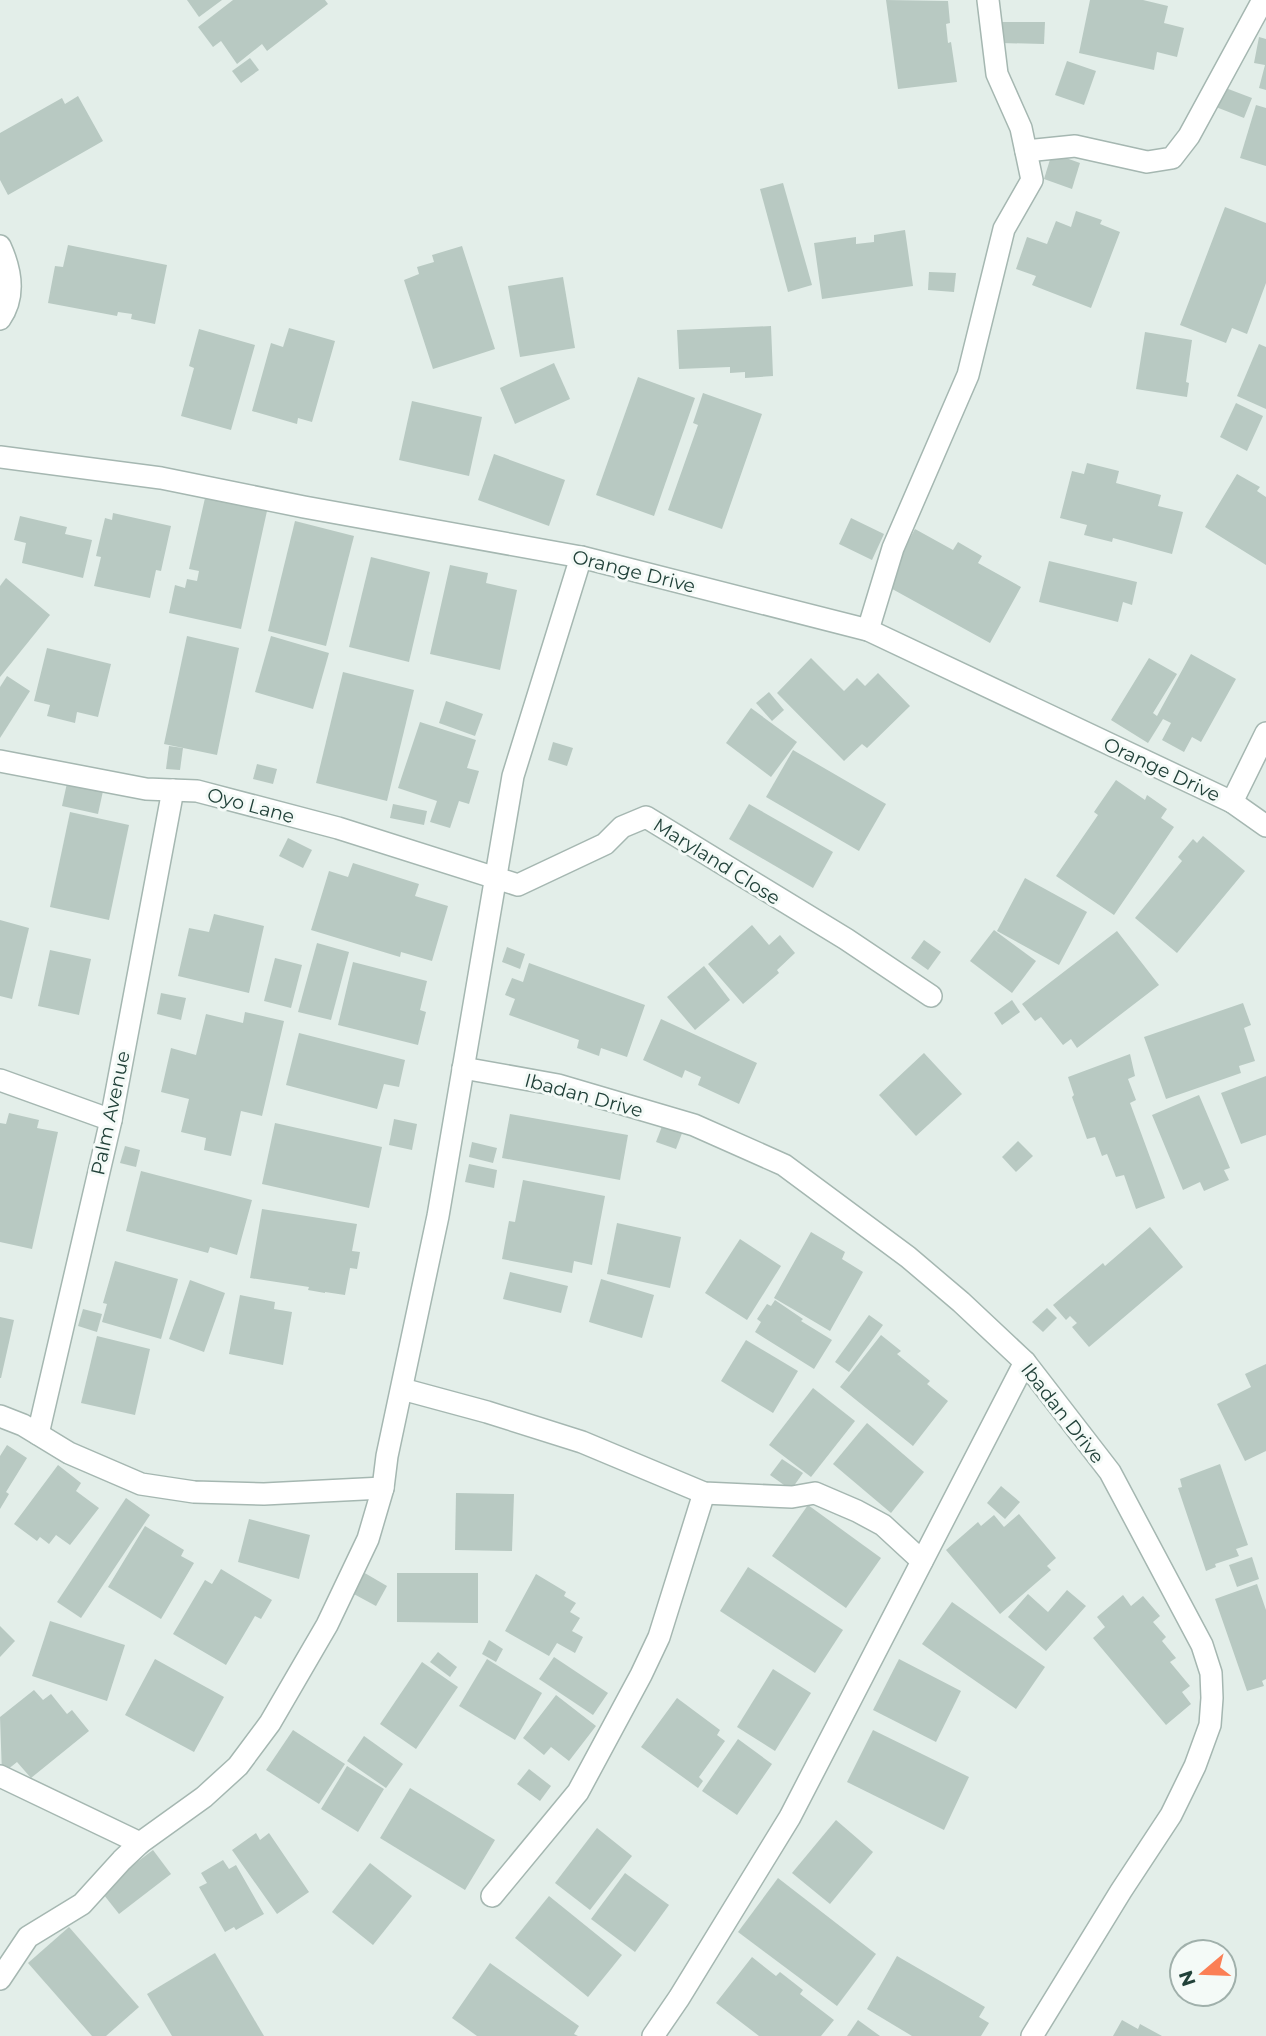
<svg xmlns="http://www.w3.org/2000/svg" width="1266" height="2036" font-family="Montserrat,sans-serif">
  <rect width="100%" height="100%" fill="#e3eee9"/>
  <!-- building -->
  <g fill="#b8c9c2">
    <polygon points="187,0 222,0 199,17"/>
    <polygon points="233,0 325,0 328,4 267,51 262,44 237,64 221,41 213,47 198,27"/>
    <polygon points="886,0 948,1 950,23 946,24 948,43 951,42 957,82 898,89"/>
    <polygon points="1090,0 1143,0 1168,6 1164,23 1184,28 1177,57 1157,52 1154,70 1079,53"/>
    <polygon points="1002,22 1045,22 1044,44 1001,43"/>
    <polygon points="1259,37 1266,39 1266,90 1259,88 1265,65 1254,63"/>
    <polygon points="250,58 259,70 241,83 232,71"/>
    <polygon points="1067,61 1096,71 1084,105 1055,95"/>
    <polygon points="1223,87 1252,98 1244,118 1216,107"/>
    <polygon points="78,96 103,141 8,195 0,180 0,133 62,98 65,104"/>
    <polygon points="1256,105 1266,108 1266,166 1240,158"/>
    <polygon points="1052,153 1080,163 1072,189 1044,179"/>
    <polygon points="783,183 812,285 788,292 760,189"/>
    <polygon points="1225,207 1266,223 1266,283 1247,334 1232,328 1226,343 1180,325"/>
    <polygon points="1076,211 1102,220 1100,224 1120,232 1091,308 1032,285 1036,276 1016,269 1027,237 1047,244 1056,221 1071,227"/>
    <polygon points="905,230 913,286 822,299 814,243 856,237 856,244 874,242 874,235"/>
    <polygon points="68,245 167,265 155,324 131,319 132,314 118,312 117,316 48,303 55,266 63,267"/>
    <polygon points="462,246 495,349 433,369 404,280 419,274 417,267 434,262 432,255"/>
    <polygon points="929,272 956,273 954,292 928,290"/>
    <polygon points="563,277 575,348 520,357 508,286"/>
    <polygon points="771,326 773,376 745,378 745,372 730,373 730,367 679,369 677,330"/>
    <polygon points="289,328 335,341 312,422 298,418 297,424 252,411 271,343 283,347"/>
    <polygon points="199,329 255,345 231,430 181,416 194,368 189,366"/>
    <polygon points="1145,332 1192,340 1186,382 1189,383 1187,397 1136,389"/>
    <polygon points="1259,344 1266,347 1266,409 1237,396"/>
    <polygon points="554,363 570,399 515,424 500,388"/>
    <polygon points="638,377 695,398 654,516 596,495"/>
    <polygon points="703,393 762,414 722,529 668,510 698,425 693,423"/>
    <polygon points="412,401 482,417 469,476 399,460"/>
    <polygon points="1236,403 1263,416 1247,451 1220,437"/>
    <polygon points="494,454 565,480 549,526 478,500"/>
    <polygon points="1087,463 1119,471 1116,483 1161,495 1158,506 1183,512 1172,554 1113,538 1112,542 1084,535 1087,525 1060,518 1072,471 1084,474"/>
    <polygon points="1237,474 1260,487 1257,491 1266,497 1266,565 1205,527"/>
    <polygon points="205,498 267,511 241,629 169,613 175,585 185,588 187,579 197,581 199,571 189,569"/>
    <polygon points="113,513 171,526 161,571 156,570 150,598 94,586 101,557 96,556 105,518 112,520"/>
    <polygon points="20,516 67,527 65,534 92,540 83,578 22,563 26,543 14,540"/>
    <polygon points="851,518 884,534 872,560 839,544"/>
    <polygon points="295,521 354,536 326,646 268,631"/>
    <polygon points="915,529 953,550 958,542 982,556 978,563 1021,587 990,643 885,585"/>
    <polygon points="371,557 430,572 409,662 349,647"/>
    <polygon points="1049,561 1137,582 1132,605 1123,602 1118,622 1039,602"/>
    <polygon points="450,565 488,573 486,583 517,590 500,670 430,654"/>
    <polygon points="6,578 50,615 0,677 0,586"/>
    <polygon points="187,636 239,648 217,755 164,744"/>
    <polygon points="271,636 329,653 313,709 255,692"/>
    <polygon points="47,648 111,664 98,717 77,712 75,723 47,716 50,705 34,701"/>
    <polygon points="1191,654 1236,679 1201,742 1192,737 1184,752 1162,740 1171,723 1163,719 1148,743 1111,720 1149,658 1177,674 1153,713 1157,716"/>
    <polygon points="811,658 844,691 857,678 865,686 878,673 910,706 867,748 862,744 844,761 777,693"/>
    <polygon points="343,672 414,690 387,801 316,783"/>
    <polygon points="7,676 30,691 0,738 0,687"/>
    <polygon points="769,692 784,710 772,721 756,703"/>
    <polygon points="446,701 483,714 475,736 439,723"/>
    <polygon points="751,708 797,742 771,777 726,743"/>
    <polygon points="420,722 476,740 467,768 479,771 469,804 459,801 450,828 430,822 437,801 398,788"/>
    <polygon points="553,742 573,748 567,766 548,760"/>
    <polygon points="169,746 183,748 180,770 166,769"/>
    <polygon points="793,750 886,804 859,851 766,797"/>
    <polygon points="257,764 277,769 273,784 253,779"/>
    <polygon points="1116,780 1145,800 1147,795 1167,809 1161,818 1174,827 1114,915 1056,876 1098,815 1094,812"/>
    <polygon points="67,783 103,791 98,814 62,806"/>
    <polygon points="393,804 427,811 424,825 390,818"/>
    <polygon points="749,804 833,852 813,888 729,839"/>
    <polygon points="70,812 129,825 109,920 50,907"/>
    <polygon points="1203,836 1245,871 1177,953 1135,918 1182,861 1178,857 1193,839 1197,843"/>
    <polygon points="288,838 312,850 303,868 279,856"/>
    <polygon points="353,863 419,884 415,896 448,906 432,961 401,952 400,957 311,930 329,871 348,877"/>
    <polygon points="1025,878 1087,912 1059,965 997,931"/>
    <polygon points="214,914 264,926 249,993 178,976 189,928 209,932"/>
    <polygon points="0,920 29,928 12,999 0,996"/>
    <polygon points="752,925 769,945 780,935 795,953 777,970 779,973 743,1004 708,964"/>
    <polygon points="994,930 1036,961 1012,993 970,961"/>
    <polygon points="1117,931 1159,985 1077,1048 1071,1039 1063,1045 1041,1017 1035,1021 1022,1004"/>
    <polygon points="924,940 941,952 928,970 911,958"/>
    <polygon points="317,943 349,952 331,1020 298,1012"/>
    <polygon points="507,947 525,954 520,969 502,962"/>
    <polygon points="50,950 91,959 79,1015 38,1006"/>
    <polygon points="275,958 302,965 291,1008 264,1001"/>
    <polygon points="353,962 427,981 420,1010 426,1012 418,1045 338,1025"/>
    <polygon points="529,963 645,1005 627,1057 601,1048 599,1056 577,1048 579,1040 509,1015 515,999 505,995 512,978 523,982"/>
    <polygon points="704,966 730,1000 695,1030 667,997"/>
    <polygon points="161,993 186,998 181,1020 157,1014"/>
    <polygon points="1012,1000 1020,1012 1002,1025 994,1013"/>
    <polygon points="1243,1003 1251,1025 1244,1028 1255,1061 1239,1066 1241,1073 1166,1099 1144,1037"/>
    <polygon points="245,1012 284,1021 262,1116 241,1111 231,1156 204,1150 206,1138 181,1132 189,1099 161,1092 171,1048 196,1055 206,1014 243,1023"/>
    <polygon points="661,1019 757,1063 739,1104 698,1085 701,1077 685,1070 682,1078 643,1060"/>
    <polygon points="299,1033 405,1060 399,1087 384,1084 377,1109 286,1085"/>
    <polygon points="924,1053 962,1094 916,1136 879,1095"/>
    <polygon points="1130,1054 1135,1076 1128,1079 1136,1100 1130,1103 1165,1198 1136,1209 1124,1175 1116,1177 1107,1154 1102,1156 1095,1137 1087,1139 1072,1097 1074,1095 1068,1077"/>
    <polygon points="1266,1076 1266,1135 1241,1144 1221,1093"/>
    <polygon points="1199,1095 1230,1168 1224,1170 1229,1180 1204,1191 1200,1182 1183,1190 1152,1115"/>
    <polygon points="9,1113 39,1120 37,1128 58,1132 32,1249 0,1242 0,1123 6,1124"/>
    <polygon points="510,1114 628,1135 620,1180 502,1158"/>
    <polygon points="394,1119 417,1124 412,1150 389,1145"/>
    <polygon points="664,1121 684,1128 676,1149 656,1142"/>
    <polygon points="275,1123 382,1147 369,1208 262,1184"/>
    <polygon points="1018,1141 1033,1156 1016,1172 1002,1157"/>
    <polygon points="472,1142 497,1148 493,1163 469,1157"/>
    <polygon points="125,1146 140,1150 136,1167 120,1163"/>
    <polygon points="469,1164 497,1170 494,1188 465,1182"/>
    <polygon points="141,1171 252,1200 237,1255 210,1247 208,1253 126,1231"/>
    <polygon points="523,1180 605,1196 592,1265 574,1261 572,1273 502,1259 509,1221 515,1222"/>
    <polygon points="262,1209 357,1224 352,1251 360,1252 357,1269 350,1268 345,1295 325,1292 325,1293 308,1290 309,1287 250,1278"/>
    <polygon points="617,1223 681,1237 670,1288 607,1274"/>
    <polygon points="1150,1227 1183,1267 1089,1347 1072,1327 1077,1323 1070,1316 1066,1320 1053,1305 1103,1263 1105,1266"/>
    <polygon points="811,1232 845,1252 842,1259 863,1272 830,1331 774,1298"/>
    <polygon points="740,1239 781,1266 747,1320 705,1293"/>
    <polygon points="115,1261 178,1279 161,1339 102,1322 107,1304 103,1303"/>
    <polygon points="510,1272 568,1286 561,1313 503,1299"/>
    <polygon points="601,1279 654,1295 642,1338 589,1322"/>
    <polygon points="190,1280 225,1293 204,1352 169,1339"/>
    <polygon points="240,1295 275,1302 274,1309 292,1312 283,1365 229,1354"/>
    <polygon points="775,1300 803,1319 801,1321 832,1340 814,1369 755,1332 761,1322 757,1319 767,1304 771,1306"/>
    <polygon points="1047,1308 1057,1318 1043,1332 1032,1322"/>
    <polygon points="83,1309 102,1314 97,1332 78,1326"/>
    <polygon points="869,1315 883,1325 849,1372 835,1362"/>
    <polygon points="0,1317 14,1320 1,1378 0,1378"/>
    <polygon points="881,1335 901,1351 897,1354 930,1381 927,1384 948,1401 913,1446 840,1387"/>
    <polygon points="97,1336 150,1349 135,1415 81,1403"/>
    <polygon points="746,1340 798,1371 773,1413 721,1381"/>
    <polygon points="1266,1364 1266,1451 1245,1461 1217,1404 1251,1387 1245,1374"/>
    <polygon points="813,1388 855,1421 811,1477 769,1445"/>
    <polygon points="867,1423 924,1472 891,1513 833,1464"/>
    <polygon points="7,1445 27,1458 6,1492 9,1494 0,1509 0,1456"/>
    <polygon points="782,1459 803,1473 791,1490 770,1475"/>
    <polygon points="1220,1464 1248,1545 1236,1549 1239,1556 1215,1564 1216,1567 1206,1571 1178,1488 1182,1487 1180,1479"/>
    <polygon points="58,1465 81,1483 76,1491 99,1508 70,1545 56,1535 49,1544 40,1537 37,1541 14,1524"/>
    <polygon points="1001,1486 1020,1502 1005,1519 987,1503"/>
    <polygon points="456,1493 514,1494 512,1551 455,1550"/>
    <polygon points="126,1498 150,1515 81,1618 57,1602"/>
    <polygon points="808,1505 881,1558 846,1608 772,1556"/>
    <polygon points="1019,1514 1056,1558 1047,1566 1051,1570 1000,1614 946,1550 978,1522 981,1526 994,1515 1004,1527"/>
    <polygon points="249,1519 310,1535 299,1579 238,1562"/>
    <polygon points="145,1526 184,1550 181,1556 194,1563 161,1619 108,1587"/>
    <polygon points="1252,1557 1259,1579 1237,1587 1229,1565"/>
    <polygon points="748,1567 843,1630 815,1673 720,1611"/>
    <polygon points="221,1569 272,1600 261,1619 255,1616 226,1665 173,1634 205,1580 212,1584"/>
    <polygon points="363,1572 387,1586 376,1606 352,1593"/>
    <polygon points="397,1573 478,1573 478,1623 397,1622"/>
    <polygon points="536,1574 566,1592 564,1596 576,1603 570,1612 580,1618 572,1631 583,1637 575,1653 557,1643 549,1656 505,1631"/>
    <polygon points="1257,1584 1266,1610 1266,1679 1262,1681 1264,1686 1247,1691 1215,1599"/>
    <polygon points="1067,1590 1086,1606 1046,1651 1008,1617 1028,1594 1048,1612"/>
    <polygon points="1123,1595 1131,1606 1143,1596 1160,1616 1153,1622 1166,1637 1162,1641 1176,1658 1170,1662 1190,1686 1182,1692 1191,1704 1166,1725 1093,1638 1105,1627 1097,1617"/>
    <polygon points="952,1602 1045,1667 1016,1709 922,1644"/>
    <polygon points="50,1621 125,1645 107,1701 32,1676"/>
    <polygon points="0,1626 15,1641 0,1657"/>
    <polygon points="489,1640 503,1649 496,1662 482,1654"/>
    <polygon points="438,1652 457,1667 450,1677 430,1662"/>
    <polygon points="554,1657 608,1693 593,1715 539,1679"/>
    <polygon points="155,1659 224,1697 194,1752 125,1715"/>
    <polygon points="487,1659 542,1693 515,1740 459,1706"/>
    <polygon points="899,1659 961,1691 936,1742 873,1710"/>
    <polygon points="422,1662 458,1687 416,1749 380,1724"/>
    <polygon points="773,1669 811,1693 775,1751 737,1727"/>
    <polygon points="34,1690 43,1700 51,1694 67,1714 72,1710 89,1731 31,1778 17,1762 2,1774 0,1717"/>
    <polygon points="556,1695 596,1726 569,1761 551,1747 544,1755 523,1738"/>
    <polygon points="677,1698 720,1730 717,1735 725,1741 699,1777 703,1781 698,1788 641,1747"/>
    <polygon points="293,1730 345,1764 319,1804 266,1770"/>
    <polygon points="873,1730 969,1777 944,1830 847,1782"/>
    <polygon points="364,1736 403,1764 386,1788 347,1761"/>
    <polygon points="738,1739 772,1764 737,1815 702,1791"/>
    <polygon points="347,1766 384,1789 358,1832 321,1809"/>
    <polygon points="529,1769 551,1786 540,1801 517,1784"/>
    <polygon points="410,1788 495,1840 465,1890 380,1838"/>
    <polygon points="836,1820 873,1852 830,1904 792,1873"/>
    <polygon points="597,1828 632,1856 590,1910 555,1883"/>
    <polygon points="256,1833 260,1840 269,1833 309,1892 277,1914 232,1850"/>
    <polygon points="153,1850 171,1874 119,1914 100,1890"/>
    <polygon points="223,1860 229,1869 236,1865 264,1914 236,1930 234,1927 225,1932 199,1887 207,1883 201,1873"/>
    <polygon points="370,1863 412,1896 373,1945 332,1912"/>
    <polygon points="625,1873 669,1905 635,1952 591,1919"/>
    <polygon points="778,1878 876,1954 837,2006 738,1932"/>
    <polygon points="549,1896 622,1955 588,1997 515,1938"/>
    <polygon points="69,1927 139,2007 106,2036 92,2036 28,1963"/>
    <polygon points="215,1953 264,2036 172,2036 147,1994"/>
    <polygon points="897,1956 985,2007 979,2017 989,2023 981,2036 912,2036 867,2009"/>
    <polygon points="752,1957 776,1976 780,1972 803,1990 800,1994 834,2020 821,2036 759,2036 716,2003"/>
    <polygon points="490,1963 579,2026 574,2034 578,2036 477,2036 452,2018"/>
    <polygon points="858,2020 880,2036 847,2036"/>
    <polygon points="1122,2020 1138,2029 1140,2024 1162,2036 1113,2036"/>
  </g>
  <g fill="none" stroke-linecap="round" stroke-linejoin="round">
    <!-- minor casing -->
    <g stroke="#a5b7b1" stroke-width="24">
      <g id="minor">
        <polyline points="1026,151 1075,146 1147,162 1172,158 1189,136 1263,0"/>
        <path d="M0,246C11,270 16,296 0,319"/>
        <polyline points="0,457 161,478 304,507 581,557 868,630 1232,802 1266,826"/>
        <polyline points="868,630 893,548 968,375 1004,229 1032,180 1021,128 997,74 988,0"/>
        <polyline points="0,761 146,789 197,791 338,828 518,885 605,844 622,827 646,817 846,939 931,996"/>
        <polyline points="1232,802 1266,733"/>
        <polyline points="463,1068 558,1085 694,1125 784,1165 908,1257 961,1302 1025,1362 1110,1472 1202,1645 1211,1673 1212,1698 1210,1725 1195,1766 1171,1815 1121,1891 1032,2036"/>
        <polyline points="0,1080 111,1120"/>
        <polyline points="402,1389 487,1412 582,1442 704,1493 792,1497 815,1493 857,1511 883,1525 922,1561"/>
        <polyline points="0,1416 23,1425 69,1453 141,1484 194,1492 264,1494 383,1488"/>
        <polyline points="38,1434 111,1120 173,790"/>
        <polyline points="0,1776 140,1843"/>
        <polyline points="492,1896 578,1792 641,1675 659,1637 704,1493"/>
        <polyline points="0,1979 28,1937 82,1904 122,1860 140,1843 204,1797 238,1766 270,1723 327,1625 368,1539 383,1488 387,1456 438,1216 513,776 581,557"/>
        <polyline points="653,2036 679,1998 790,1817 1025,1362"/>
      </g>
    </g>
    <!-- minor -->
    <use href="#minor" stroke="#fff" stroke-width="21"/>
  </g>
  <g text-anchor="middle" stroke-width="6" stroke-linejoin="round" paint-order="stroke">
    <!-- street labels -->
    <g font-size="19" fill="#214139" stroke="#f4faf7">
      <text transform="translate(634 571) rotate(14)" y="7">Orange Drive</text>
      <text transform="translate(1162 769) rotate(25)" y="7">Orange Drive</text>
      <text transform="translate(251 805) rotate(15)" y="7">Oyo Lane</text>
      <text transform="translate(717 861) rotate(32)" y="7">Maryland Close</text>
      <text transform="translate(584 1095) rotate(15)" y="7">Ibadan Drive</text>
      <text transform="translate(110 1113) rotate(-78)" y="7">Palm Avenue</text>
      <text transform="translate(1063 1413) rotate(52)" y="7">Ibadan Drive</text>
    </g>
  </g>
  <!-- north arrow -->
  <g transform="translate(1203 1973) rotate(251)"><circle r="33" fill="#f4faf7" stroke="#a0b0ab" stroke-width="2"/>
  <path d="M0-5L12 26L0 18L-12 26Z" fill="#fb7f55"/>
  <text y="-10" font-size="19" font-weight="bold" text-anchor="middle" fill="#214139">N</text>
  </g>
</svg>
